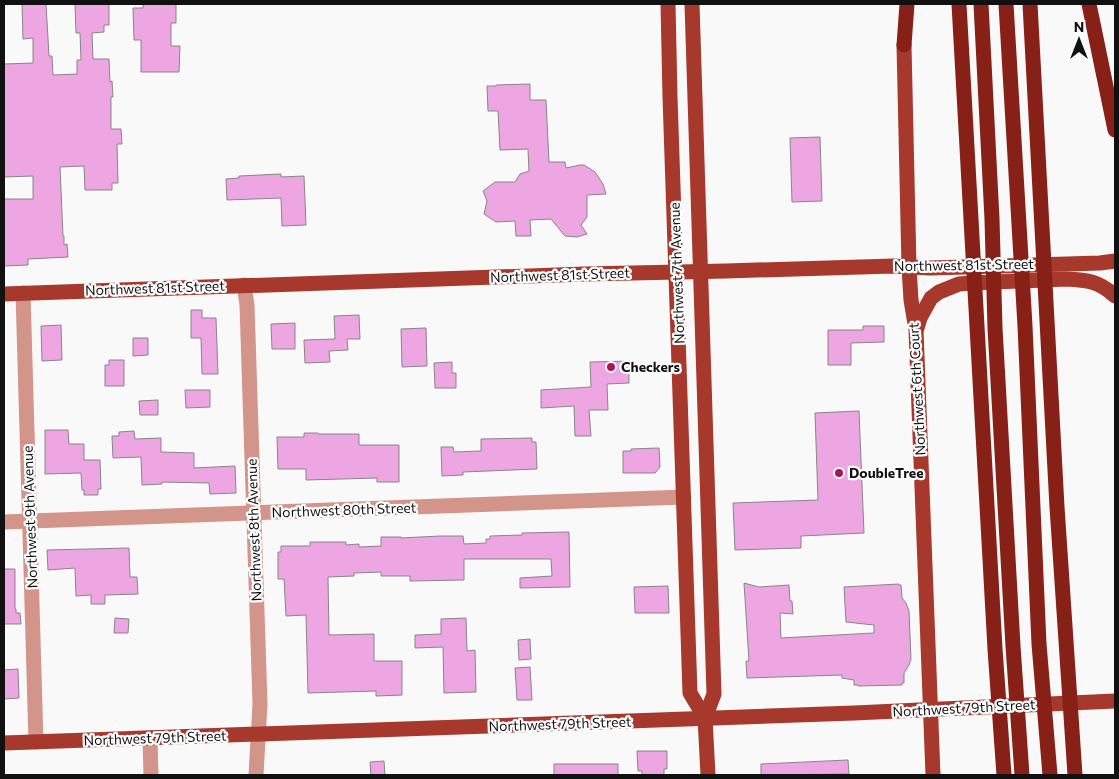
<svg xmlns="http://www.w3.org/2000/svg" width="1119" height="779" font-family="Commissioner,sans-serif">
  <rect width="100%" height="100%" fill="#f9f9fa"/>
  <!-- building -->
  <g fill="#eda6e2" stroke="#878687">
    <polygon points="22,4 46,4 49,56 52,56 53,75 77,74 77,60 81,60 80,33 76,33 75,4 109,4 109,25 104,25 104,32 92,33 93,59 109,59 110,82 112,81 113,97 111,97 111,129 121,129 122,144 117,144 118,183 112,183 112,190 85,190 84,166 60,167 63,236 64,236 64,245 67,244 68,257 28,259 28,265 4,266 4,199 33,199 33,176 4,177 4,64 33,63 33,38 23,39"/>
    <polygon points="143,4 176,4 176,23 171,23 171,46 180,46 179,72 141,72 141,40 134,40 133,8 143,8"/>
    <polygon points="530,84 530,100 546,100 549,162 565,162 566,168 580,165 584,165 595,172 603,184 606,194 587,195 587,217 581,225 587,234 577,237 565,236 551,219 530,220 531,236 516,236 515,221 496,222 484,214 487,201 483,191 495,182 515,182 520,174 529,171 528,149 500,150 498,111 488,111 487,86 496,86 496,85"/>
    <polygon points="820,137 822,201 792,202 790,138"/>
    <polygon points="281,174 281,177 304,176 306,225 282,226 281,198 227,200 226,179 239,178 239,176"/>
    <polygon points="191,310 202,310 202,318 216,318 218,374 202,374 201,338 191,338"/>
    <polygon points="359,315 360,339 347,339 348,350 329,351 330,362 305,363 304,340 335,339 334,316"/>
    <polygon points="295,323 295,349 272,349 271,324"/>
    <polygon points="61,325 62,360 42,361 41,326"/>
    <polygon points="863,326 884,326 884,342 851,343 851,365 828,365 828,330 863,330"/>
    <polygon points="426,328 427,366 402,367 401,329"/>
    <polygon points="133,338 148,338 148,355 133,356"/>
    <polygon points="109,360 124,360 124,386 105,386 105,365 109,365"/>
    <polygon points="631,361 632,371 629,372 629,383 607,384 608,410 589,410 591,436 575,436 574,406 541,408 541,390 591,387 590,362"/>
    <polygon points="452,362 452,373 456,373 456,388 435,388 434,363"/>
    <polygon points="185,390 210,390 210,407 186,408"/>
    <polygon points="158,400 158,415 140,415 139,401"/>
    <polygon points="859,411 864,533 801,536 801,548 735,550 733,503 818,500 815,413"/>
    <polygon points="45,430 68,430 69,444 84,444 84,460 100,460 101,489 98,489 98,495 84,495 84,490 82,490 81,473 45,474"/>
    <polygon points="134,431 135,439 161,438 161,452 194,453 194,468 235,466 236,493 210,494 209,483 162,482 162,484 142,485 141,457 113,458 112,436 119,436 119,432"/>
    <polygon points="304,433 318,433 318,434 359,434 359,445 399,445 399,482 377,482 377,478 306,480 306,469 278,469 277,437 304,437"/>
    <polygon points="532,438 532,442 536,442 537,469 463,472 463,475 442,476 441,447 453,447 454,452 481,451 481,439"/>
    <polygon points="659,448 660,467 655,473 623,473 623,451 631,451 631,449"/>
    <polygon points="569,532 570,587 520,588 520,578 552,576 551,559 464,559 464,580 410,581 410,576 381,576 381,572 354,573 354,576 328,577 329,635 374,634 374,661 402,661 402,695 376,696 376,691 308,693 306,615 286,616 284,579 278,579 278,552 281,552 281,546 310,546 310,542 346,542 346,545 359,544 359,547 381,546 381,537 401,537 401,538 440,536 463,536 464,544 486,543 486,539 490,539 490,536 522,535 522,533"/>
    <polygon points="129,548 130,577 137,577 138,594 105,595 105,604 91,604 91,595 76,596 75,568 48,570 47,550"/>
    <polygon points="4,569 15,569 15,609 16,609 16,613 20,613 21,624 4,624"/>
    <polygon points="744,583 759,587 789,585 790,601 792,601 793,614 780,613 781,638 874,633 874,625 846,622 844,587 899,584 899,585 901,585 902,598 906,603 909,611 911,659 909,665 904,673 904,683 902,683 902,685 858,686 858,685 854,685 854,680 842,678 842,675 747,678 746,661 749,661"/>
    <polygon points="668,586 669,613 635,613 634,587"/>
    <polygon points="115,618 129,619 128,633 114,633"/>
    <polygon points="466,618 467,651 475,650 476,692 444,693 443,647 415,648 415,635 441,634 441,619"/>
    <polygon points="530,639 531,659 519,660 518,640"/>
    <polygon points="530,667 532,700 517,700 515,668"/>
    <polygon points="18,669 19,698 4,699 4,670"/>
    <polygon points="637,751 667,751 667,769 664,769 664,775 642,775 642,771 638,771"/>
    <polygon points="848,760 849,774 761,775 761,764"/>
    <polygon points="384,761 385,775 371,775 370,762"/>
    <rect x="554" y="764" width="64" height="11"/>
  </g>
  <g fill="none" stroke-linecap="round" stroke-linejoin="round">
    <!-- street -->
    <g stroke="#d3948a" stroke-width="15">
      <polyline points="244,285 247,305 260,704 256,775"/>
      <polyline points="23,293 36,742"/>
      <polyline points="4,522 684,497"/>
      <polyline points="150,738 151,775"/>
    </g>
    <!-- primary -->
    <g stroke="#a6382c" stroke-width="15">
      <polyline points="668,4 670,97 690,693 705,718"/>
      <polyline points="692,4 714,694 705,718 708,775"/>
      <polyline points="904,45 909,267 911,300 916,330 933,775"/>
      <polyline points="4,294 585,274 726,271 893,266 930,268 1100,263 1115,261"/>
      <path d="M917,328L920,318L931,298L939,292L959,284L972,283L1066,279C1087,280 1099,281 1115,296"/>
      <polyline points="4,743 854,713 1115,701"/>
    </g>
    <!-- highway -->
    <g stroke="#872017" stroke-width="15">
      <polyline points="959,4 995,649 1004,775"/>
      <polyline points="981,4 992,219 995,328 1013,646 1022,775"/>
      <polyline points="1006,4 1025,326 1039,644 1050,775"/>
      <polyline points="1030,4 1057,507 1075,775"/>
      <polyline points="1089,4 1115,130"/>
      <polyline points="904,45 907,4"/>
    </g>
  </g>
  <!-- markers -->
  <g fill="#a81754" stroke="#fff" stroke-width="2">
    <circle cx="611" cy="367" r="5"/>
    <circle cx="839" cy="473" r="5"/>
  </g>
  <g text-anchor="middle" stroke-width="4.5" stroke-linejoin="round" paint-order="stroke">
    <!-- street labels -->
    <g font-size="14" fill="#111" stroke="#fff">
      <text transform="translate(964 265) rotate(-1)" y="5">Northwest 81st Street</text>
      <text transform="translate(677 273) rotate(-92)" y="5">Northwest 7th Avenue</text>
      <text transform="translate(560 275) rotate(-2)" y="5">Northwest 81st Street</text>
      <text transform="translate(155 288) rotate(-2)" y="5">Northwest 81st Street</text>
      <text transform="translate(917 389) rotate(-93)" y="5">Northwest 6th Court</text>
      <text transform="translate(344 510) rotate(-2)" y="5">Northwest 80th Street</text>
      <text transform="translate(30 517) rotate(-92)" y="5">Northwest 9th Avenue</text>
      <text transform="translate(254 530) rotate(-92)" y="5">Northwest 8th Avenue</text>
      <text transform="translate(964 708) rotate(-3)" y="5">Northwest 79th Street</text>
      <text transform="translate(560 724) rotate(-2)" y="5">Northwest 79th Street</text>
      <text transform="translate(155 738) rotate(-2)" y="5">Northwest 79th Street</text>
    </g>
    <!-- poi labels -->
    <g font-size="14" font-weight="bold" fill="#111" stroke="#fff" text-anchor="start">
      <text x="621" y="372">Checkers</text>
      <text x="849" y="478">DoubleTree</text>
    </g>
  </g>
  <!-- border -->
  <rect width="1119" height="779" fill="none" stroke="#111111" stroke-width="10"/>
  <!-- north arrow -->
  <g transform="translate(1079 40)" stroke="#ffffff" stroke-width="4" paint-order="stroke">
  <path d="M0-4L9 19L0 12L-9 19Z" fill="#111111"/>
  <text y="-8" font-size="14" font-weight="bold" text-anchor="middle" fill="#111111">N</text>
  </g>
</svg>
